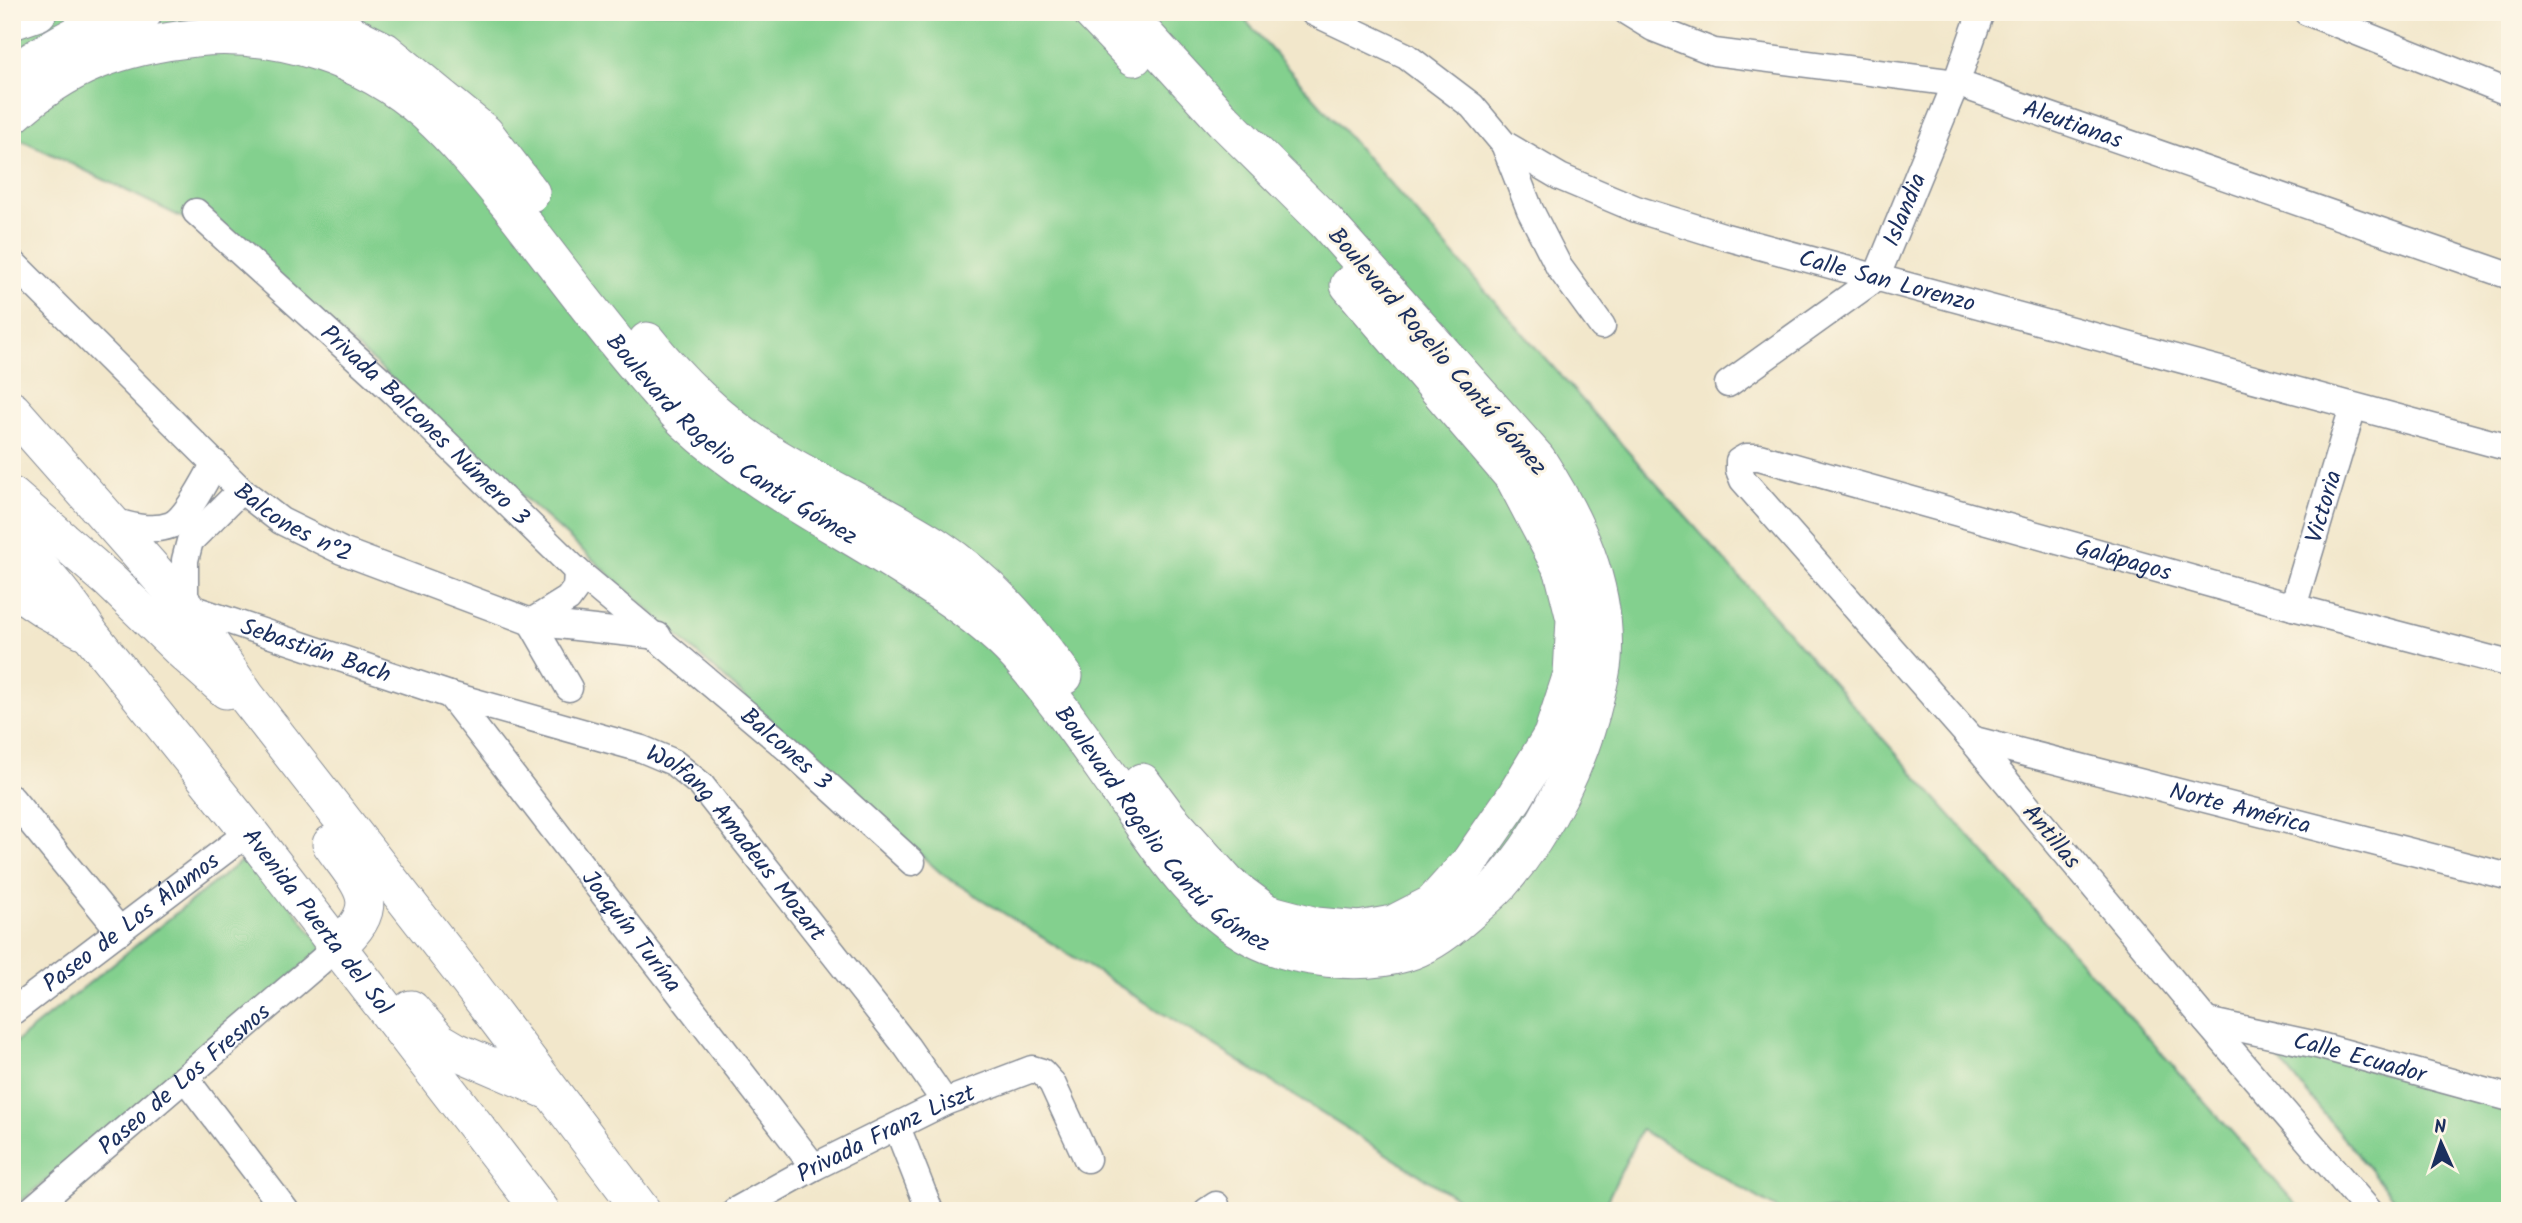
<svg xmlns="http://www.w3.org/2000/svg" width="2522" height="1223" font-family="Kalam,sans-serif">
  <rect width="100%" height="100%" fill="#fcf5e5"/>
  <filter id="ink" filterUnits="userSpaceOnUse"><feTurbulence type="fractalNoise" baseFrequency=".0143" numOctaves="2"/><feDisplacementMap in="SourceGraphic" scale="14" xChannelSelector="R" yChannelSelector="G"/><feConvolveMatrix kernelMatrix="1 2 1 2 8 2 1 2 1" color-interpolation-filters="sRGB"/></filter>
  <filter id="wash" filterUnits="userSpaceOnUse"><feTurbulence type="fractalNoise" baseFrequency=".00686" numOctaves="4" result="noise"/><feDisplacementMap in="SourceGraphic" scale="28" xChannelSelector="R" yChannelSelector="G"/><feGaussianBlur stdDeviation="1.57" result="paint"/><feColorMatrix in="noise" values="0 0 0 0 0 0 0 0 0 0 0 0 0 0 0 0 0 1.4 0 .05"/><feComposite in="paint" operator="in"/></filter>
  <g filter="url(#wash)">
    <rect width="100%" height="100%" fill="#f2e7cb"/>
    <!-- green -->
    <g fill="#83d08e" stroke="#4f8076" stroke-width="2">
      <polygon points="12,12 1238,12 2302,1211 1781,1211 1641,1130 1602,1211 1477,1211 943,875 249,250 12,135"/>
      <polygon points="251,853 324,949 12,1209 12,1045"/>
      <polygon points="2264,1041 2510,1106 2510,1211 2404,1211"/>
    </g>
  </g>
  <g filter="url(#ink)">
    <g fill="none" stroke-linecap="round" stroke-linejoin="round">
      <!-- minor casing -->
      <g stroke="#868b94" stroke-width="29">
        <g id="minor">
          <path id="s1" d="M1313,12L1406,56L1472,106L1504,144L1560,177L1636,209L1726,237L2510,448"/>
          <path id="s2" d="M1627,12L1653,28L1714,52L1956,83L2510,276"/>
          <polyline points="2307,12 2510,93"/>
          <polyline points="1504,144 1530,210 1559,267 1602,326"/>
          <path id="s3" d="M196,212L393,391L577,571L787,748L912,862"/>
          <path id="s4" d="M12,262L241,490L281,521L342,551L531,622L658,636"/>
          <path id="s5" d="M1728,384L1876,278L1956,83L1981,12"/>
          <path id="s6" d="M241,490L190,541L185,560V606L450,695L642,749L673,762L701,785L907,1047L945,1102"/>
          <path d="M106,519C125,525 151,533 171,525C187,518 206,479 215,463"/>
          <path id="s7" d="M2293,607L2353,407"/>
          <polyline points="569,688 531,622 568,599 576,588 577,571"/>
          <path id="s8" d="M450,695L814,1167"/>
          <path id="s9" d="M1971,739L2510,877"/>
          <polyline points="12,799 120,931"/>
          <path id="s10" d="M12,1012L249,832"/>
          <path id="s11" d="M2206,1021L2317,1045L2510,1098"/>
          <polyline points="185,1078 286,1211"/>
          <polyline points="897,1127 930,1211"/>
          <path id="s12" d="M30,1211L337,947"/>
          <path id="s13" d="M735,1211L814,1167L945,1102L1032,1069L1042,1072L1052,1083L1087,1159"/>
          <polyline points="1207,1211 1216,1205"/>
          <path id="s14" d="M2369,1211L2206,1021L1971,739L1743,480L1739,470V461L1746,457H1759L2293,607L2510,664"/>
        </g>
      </g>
      <!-- secondary casing -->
      <g stroke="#868b94" stroke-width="39">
        <g id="secondary">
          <polyline points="275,12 339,28 385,51 485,133 531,193"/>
          <polyline points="1091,12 1134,57"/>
          <polyline points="12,21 38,12"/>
          <path d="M12,74C58,43 89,24 144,12"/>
          <path id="s15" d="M12,116C67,65 121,46 195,38C277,30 364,58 426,113C459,143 486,177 514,211C558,267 600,325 647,379C660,394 673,410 687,423C757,488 846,529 925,582C958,603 992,627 1018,656C1057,700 1091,751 1125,799C1161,851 1196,907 1254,938C1294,959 1361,966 1405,953C1427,947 1448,931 1465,916C1477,905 1490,895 1500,884C1547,830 1580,763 1596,694C1599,683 1602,671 1603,659C1608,585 1576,520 1537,459L1325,221L1224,121L1124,12"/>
          <path d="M647,341C677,379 719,420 760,447C816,484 880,510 937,547C988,580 1028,627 1064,676"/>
          <polyline points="12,410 185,606 246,696 460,970 642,1211"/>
          <polyline points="12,496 110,581 182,651 226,690"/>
          <path id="s16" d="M12,539C43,569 68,599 91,635L249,832L541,1211"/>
          <polyline points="12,587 46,610 83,630"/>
          <polyline points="1142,782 1169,818 1228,884 1267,913 1316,926 1359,930 1393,924 1432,904 1469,863 1514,798 1552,735 1572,674 1575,619 1563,571 1514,478 1349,285"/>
          <path d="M331,844C363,889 385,903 337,947"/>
          <polyline points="411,1009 439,1041 456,1051 551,1092"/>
        </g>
      </g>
      <!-- minor -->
      <use href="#minor" stroke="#fff" stroke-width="26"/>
      <!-- secondary -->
      <use href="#secondary" stroke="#fff" stroke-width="37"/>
    </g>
  </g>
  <g text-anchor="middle" stroke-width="6" stroke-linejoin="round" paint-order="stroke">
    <!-- street labels -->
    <g font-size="24" fill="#1b2f5e" stroke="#fcf5e5">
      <text dy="8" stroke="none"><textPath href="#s2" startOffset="464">Aleutianas</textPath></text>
      <text dy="8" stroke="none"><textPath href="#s5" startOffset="256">Islandia</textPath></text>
      <text dy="8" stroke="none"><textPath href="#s1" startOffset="644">Calle San Lorenzo</textPath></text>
      <text transform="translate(1438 351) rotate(49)" y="8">Boulevard Rogelio Cantú Gómez</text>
      <text dy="8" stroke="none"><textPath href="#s3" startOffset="313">Privada Balcones Número 3</textPath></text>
      <text dy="8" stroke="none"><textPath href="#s15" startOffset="903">Boulevard Rogelio Cantú Gómez</textPath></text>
      <text dy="8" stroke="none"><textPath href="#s7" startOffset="105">Victoria</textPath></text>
      <text dy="8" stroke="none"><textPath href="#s4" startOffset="385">Balcones n°2</textPath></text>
      <text dy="8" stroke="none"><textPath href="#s14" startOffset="1382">Galápagos</textPath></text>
      <text dy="8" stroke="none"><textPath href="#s6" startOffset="276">Sebastián Bach</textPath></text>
      <text dy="8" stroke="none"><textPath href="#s3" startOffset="798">Balcones 3</textPath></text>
      <text dy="8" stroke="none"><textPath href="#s9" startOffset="278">Norte América</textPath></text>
      <text dy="8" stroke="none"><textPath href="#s15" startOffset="1491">Boulevard Rogelio Cantú Gómez</textPath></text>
      <text transform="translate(2052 836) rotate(50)" y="8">Antillas</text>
      <text dy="8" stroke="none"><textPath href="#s6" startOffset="752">Wolfang Amadeus Mozart</textPath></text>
      <text dy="8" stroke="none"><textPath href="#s10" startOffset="149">Paseo de Los Álamos</textPath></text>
      <text dy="8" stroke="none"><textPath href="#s16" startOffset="490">Avenida Puerta del Sol</textPath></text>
      <text dy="8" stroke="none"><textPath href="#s8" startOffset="298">Joaquín Turína</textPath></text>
      <text dy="8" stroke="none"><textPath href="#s11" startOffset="158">Calle Ecuador</textPath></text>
      <text dy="8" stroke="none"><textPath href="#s12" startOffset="203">Paseo de Los Fresnos</textPath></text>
      <text dy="8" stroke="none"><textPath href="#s13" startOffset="170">Privada Franz Liszt</textPath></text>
    </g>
  </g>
  <!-- margin -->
  <rect width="2522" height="1223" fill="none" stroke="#fcf5e5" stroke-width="42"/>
  <!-- north arrow -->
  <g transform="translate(2441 1143) rotate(357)" stroke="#fcf5e5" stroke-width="5" paint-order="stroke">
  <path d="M0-5L12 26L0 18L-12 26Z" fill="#1b2f5e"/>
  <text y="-10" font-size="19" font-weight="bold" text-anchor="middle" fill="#1b2f5e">N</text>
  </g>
</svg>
